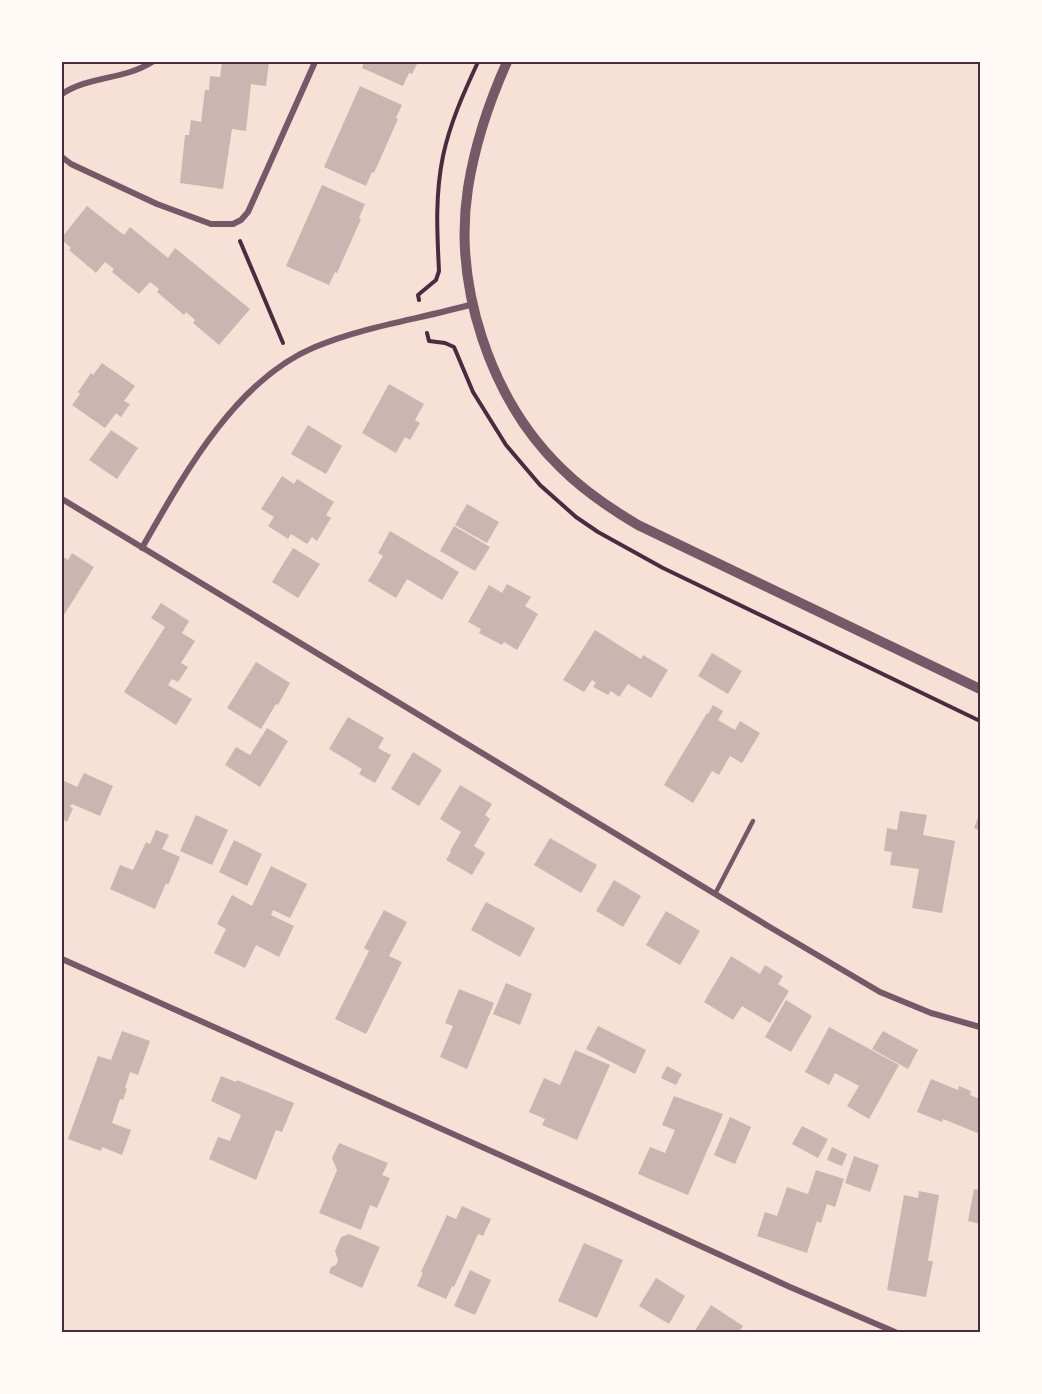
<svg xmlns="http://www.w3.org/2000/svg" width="1042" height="1394" font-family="'Work Sans',sans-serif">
  <rect width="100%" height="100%" fill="#f7e1d7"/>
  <!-- building -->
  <g fill="#ccb4b1">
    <polygon points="222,62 269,62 266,86 251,84 246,131 232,129 223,189 180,183 185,135 189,135 191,120 201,122 205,90 209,90 210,76 220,77"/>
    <polygon points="364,62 418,62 412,74 409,73 403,86 362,68"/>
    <polygon points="360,86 402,105 396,118 398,119 374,173 372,172 366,186 324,167"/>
    <polygon points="322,185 365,204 359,218 361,219 337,273 335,272 329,285 286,266"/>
    <polygon points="87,206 124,235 130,227 168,258 175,248 250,309 219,345 193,323 195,320 186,312 184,315 157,292 159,289 150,282 139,294 112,272 114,269 105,262 96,273 69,250 71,248 62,240 62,237"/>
    <polygon points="102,363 135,386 124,401 130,404 121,417 116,413 105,428 72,405 80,394 78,392 91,373 93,375"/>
    <polygon points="389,384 424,404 415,420 420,423 410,440 405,437 396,453 362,433"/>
    <polygon points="308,425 342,446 326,474 291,454"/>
    <polygon points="111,430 138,448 117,479 89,460"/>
    <polygon points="282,476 294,484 297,479 334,502 326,515 331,518 317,541 312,537 307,544 291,534 288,539 268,526 274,517 261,509"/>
    <polygon points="467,504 499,522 487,543 455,525"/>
    <polygon points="454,526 490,547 475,571 440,551"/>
    <polygon points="390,531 459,572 442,600 407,579 396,598 368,581 383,556 378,553"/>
    <polygon points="293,548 320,564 298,598 272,582"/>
    <polygon points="72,553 94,567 62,618 62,556 68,560"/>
    <polygon points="507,584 531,597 525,606 538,614 517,650 504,642 502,645 479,633 481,629 468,622 489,585 502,593"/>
    <polygon points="161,603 189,621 182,633 195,641 181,663 188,667 178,682 172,679 168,685 192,699 176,725 124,692 165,627 151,618"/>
    <polygon points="595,630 641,659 643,655 668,670 651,698 628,684 619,697 611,691 608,695 593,687 596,683 592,680 584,692 563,680"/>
    <polygon points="712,653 742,671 728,694 698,676"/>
    <polygon points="256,662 290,683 278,705 276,704 261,729 227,708"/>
    <polygon points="713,705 723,711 718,720 735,730 740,721 760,733 742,763 730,756 719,775 712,771 693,803 664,785 707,713 708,714"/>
    <polygon points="348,717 384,738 378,748 391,755 375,783 359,774 362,769 329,749"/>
    <polygon points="267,728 288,741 260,787 225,765 236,747 250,755"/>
    <polygon points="413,752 442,770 419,806 391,789"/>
    <polygon points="84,773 113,786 100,816 72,804 70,807 73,808 67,822 64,820 62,827 62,780 77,787"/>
    <polygon points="460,785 492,804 485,815 490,819 474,846 485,853 472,875 446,860 451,852 450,851 461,832 440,819"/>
    <polygon points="900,811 927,815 923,835 955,841 942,913 912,908 919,869 890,865 892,852 884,851 887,828 897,830"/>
    <polygon points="980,812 980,831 974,828"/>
    <polygon points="196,815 228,830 212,865 180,851"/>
    <polygon points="156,830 169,835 162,849 180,857 168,885 166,883 155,909 110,889 120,865 133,870 146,842 150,844"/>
    <polygon points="550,838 597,865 581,893 534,865"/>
    <polygon points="234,840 262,854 247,886 219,872"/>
    <polygon points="271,866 307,884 290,918 273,910 271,915 294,926 279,957 256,945 245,968 214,953 226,929 217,924 232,895 252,906"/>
    <polygon points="614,880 641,896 623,927 596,911"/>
    <polygon points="486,902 535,928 520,957 471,930"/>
    <polygon points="384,910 407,922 389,956 402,962 366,1034 335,1019 369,951 364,948"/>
    <polygon points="666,911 700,931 680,965 646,945"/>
    <polygon points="731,956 760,974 765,965 783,976 778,984 789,991 770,1023 742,1006 733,1020 704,1002"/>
    <polygon points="506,983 532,994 520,1025 493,1014"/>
    <polygon points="459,989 494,1003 467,1069 440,1057 453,1026 445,1023"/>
    <polygon points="786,1000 812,1016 791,1052 765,1037"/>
    <polygon points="598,1026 646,1050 635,1074 586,1049"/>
    <polygon points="829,1027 899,1065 869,1119 847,1106 859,1086 835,1073 829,1085 805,1072"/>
    <polygon points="122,1031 150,1041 138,1075 130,1072 125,1088 127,1089 123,1100 120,1099 112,1123 131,1130 122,1155 102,1147 101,1151 68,1139 98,1056 111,1060"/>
    <polygon points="883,1031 918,1050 908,1069 872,1049"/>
    <polygon points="575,1050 610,1065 577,1140 542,1125 545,1119 529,1112 544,1078 560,1085"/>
    <polygon points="667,1066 682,1074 676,1085 661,1078"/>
    <polygon points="221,1076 236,1082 237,1080 294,1103 282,1132 276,1130 256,1180 209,1159 218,1137 230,1141 241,1115 211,1101"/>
    <polygon points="931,1079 958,1090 959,1086 971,1091 970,1095 980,1099 980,1134 943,1119 942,1122 917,1112"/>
    <polygon points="674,1096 723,1114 688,1195 638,1174 650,1147 665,1153 675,1130 662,1125"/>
    <polygon points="730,1117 751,1127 735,1164 714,1155"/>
    <polygon points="802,1126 828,1139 818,1158 792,1144"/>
    <polygon points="339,1143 388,1163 382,1175 390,1178 377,1208 370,1205 361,1230 319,1213 337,1170 332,1158"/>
    <polygon points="832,1147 847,1154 842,1166 827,1160"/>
    <polygon points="854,1156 879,1165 870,1192 845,1183"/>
    <polygon points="816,1170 844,1179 835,1207 827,1204 821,1223 817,1221 807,1253 757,1236 765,1212 777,1216 787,1187 808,1194"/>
    <polygon points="974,1189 980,1190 980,1224 968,1221"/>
    <polygon points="919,1191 939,1195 928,1261 933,1261 926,1297 887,1290 904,1195 918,1198"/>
    <polygon points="462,1206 491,1219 483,1236 478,1234 454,1287 452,1286 446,1299 417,1286 423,1273 421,1272 447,1215 456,1219"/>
    <polygon points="349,1234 380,1247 362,1288 329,1273 331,1267 336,1265 338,1260 335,1251 341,1237"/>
    <polygon points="584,1243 623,1260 597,1318 558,1301"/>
    <polygon points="470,1270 491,1280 475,1315 454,1306"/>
    <polygon points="656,1278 685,1296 669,1324 639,1306"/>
    <polygon points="711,1305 743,1326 739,1332 694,1332"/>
  </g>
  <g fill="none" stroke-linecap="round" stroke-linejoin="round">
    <!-- path -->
    <g stroke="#4a2c40" stroke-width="4">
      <polyline points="240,241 283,343"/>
      <path d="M419,300L418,295L436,280L439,271C437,232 435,195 443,156C450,123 464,92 478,62"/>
      <polyline points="427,333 429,341 445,343 454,347 473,392 506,445 540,485 576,517 598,532 663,568 980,721"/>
    </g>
    <!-- service -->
    <polyline stroke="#755966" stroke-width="4.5" points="715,894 753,821"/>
    <!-- minor -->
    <g stroke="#755966" stroke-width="6">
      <path d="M62,94C88,76 124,80 152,62"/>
      <polyline points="62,157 71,164 157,204 211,224 233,224 241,220 248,212 315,62"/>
      <polyline points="62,499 768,926 880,992 931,1013 980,1027"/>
      <path d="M142,548C183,476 235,380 315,347C365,326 421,319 473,304"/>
      <polyline points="62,959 596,1198 790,1287 895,1332"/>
    </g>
    <!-- tertiary -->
    <path stroke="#755966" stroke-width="10" d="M507,62C489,102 475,144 468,188C453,285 490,399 561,468C584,491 611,509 638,525L980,689"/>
  </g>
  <!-- border -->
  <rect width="1042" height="1394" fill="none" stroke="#fffaf5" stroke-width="126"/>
  <rect x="63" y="63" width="916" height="1268" fill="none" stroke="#4a2c40" stroke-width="2"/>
</svg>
